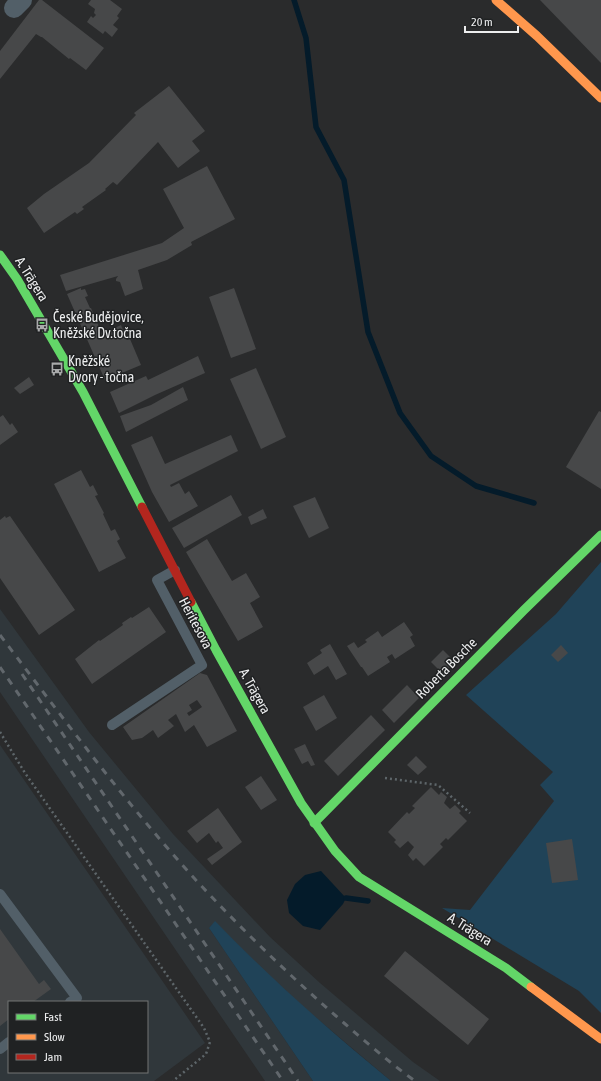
<svg xmlns="http://www.w3.org/2000/svg" width="601" height="1081" font-family="'Asap Condensed',sans-serif">
  <rect width="100%" height="100%" fill="#2a2b2c"/>
  <!-- built -->
  <g fill="#30373b" fill-rule="evenodd">
    <polygon points="0,609 89,732 173,834 270,937 320,983 413,1062 440,1081 391,1081 301,1005 250,958 215,922 209,928 313,1081 265,1081 0,692"/>
    <path d="M0,745L205,1043L154,1081H0ZM9,1002H147V1072H9Z"/>
  </g>
  <!-- green -->
  <g fill="#204358">
    <polygon points="601,562 601,1013 579,991 442,908 470,910 554,801 540,785 553,772 466,695 556,614"/>
    <path d="M215,921C271,979 329,1030 391,1081H313L209,928Z"/>
  </g>
  <!-- water -->
  <polygon fill="#041b2a" points="321,871 346,898 343,904 320,930 303,926 289,913 287,900 295,884 305,875"/>
  <g fill="none" stroke-linecap="round" stroke-linejoin="round">
    <!-- stream -->
    <g stroke="#041b2a" stroke-width="5.5">
      <polyline points="294,0 306,38 316,127 344,180 368,332 400,413 431,456 476,486 534,503"/>
      <polyline points="346,898 368,901"/>
    </g>
  </g>
  <!-- building -->
  <g fill="#474849" fill-rule="evenodd">
    <polygon points="39,0 42,0 104,48 86,70 70,58 69,59 42,37 41,37 36,34 0,79 0,51"/>
    <polygon points="91,0 110,0 122,9 117,16 119,18 113,25 118,29 112,37 105,31 103,34 87,22 91,16 93,18 96,15 94,13 95,9 88,4"/>
    <polygon points="540,0 601,0 601,63"/>
    <polygon points="169,86 205,131 192,141 200,151 178,168 158,142 117,185 113,182 105,189 106,190 82,207 84,209 77,214 75,212 44,233 27,208 44,194 89,163 136,115 134,113"/>
    <polygon points="207,166 235,219 191,242 192,245 167,260 138,270 143,289 125,296 120,282 116,281 116,279 118,276 66,291 60,275 162,243 184,228 163,189"/>
    <polygon points="81,288 81,290 85,289 88,296 85,297 90,308 91,308 102,334 121,325 127,340 130,339 141,365 105,380 67,294"/>
    <polygon points="234,288 256,349 231,358 209,297"/>
    <polygon points="198,356 205,373 155,395 119,413 110,392 146,376 148,380"/>
    <polygon points="256,368 286,437 261,449 230,379"/>
    <polygon points="29,377 34,385 20,394 14,388"/>
    <polygon points="183,387 188,400 126,432 120,416 151,405"/>
    <polygon points="599,411 601,412 601,489 566,467"/>
    <polygon points="3,415 10,425 12,423 18,432 0,445 0,417"/>
    <polygon points="231,435 238,451 170,485 171,487 179,483 185,494 189,491 198,506 169,522 152,492 131,445 152,436 165,464"/>
    <polygon points="81,470 90,487 93,485 98,495 95,496 104,513 103,514 111,531 115,529 120,539 117,541 126,558 99,572 54,484"/>
    <polygon points="231,495 242,515 184,548 172,528"/>
    <polygon points="315,497 329,528 309,538 293,506"/>
    <polygon points="263,509 267,518 251,525 248,517"/>
    <polygon points="5,516 6,518 10,516 75,610 39,635 0,578 0,520"/>
    <polygon points="207,539 232,581 246,573 260,597 250,603 263,627 238,641 186,552"/>
    <polygon points="149,607 166,632 92,684 75,659 99,640 100,641 116,630 123,625 122,623 131,617 132,618"/>
    <polygon points="404,622 413,635 410,637 415,646 395,659 392,654 387,657 390,662 368,676 362,667 361,667 347,646 354,642 358,648 367,642 365,640 378,631 382,637"/>
    <polygon points="330,644 347,674 336,680 328,666 314,675 307,663 322,653 320,650"/>
    <polygon points="561,645 568,653 558,662 551,655"/>
    <polygon points="443,650 455,662 443,674 431,662"/>
    <path d="M200,673L207,675L237,731L207,747L194,725L185,732L176,714L168,720L174,726L158,738L153,730L142,738L132,740L123,727ZM197,700L202,707L189,716L187,713L192,710L189,705Z"/>
    <polygon points="407,685 419,698 394,723 382,710"/>
    <polygon points="324,695 337,718 316,731 303,707"/>
    <polygon points="371,715 385,730 338,776 324,761"/>
    <polygon points="305,744 315,765 311,766 308,761 302,764 294,749"/>
    <polygon points="416,756 427,767 418,775 407,765"/>
    <polygon points="261,776 277,800 261,810 245,787"/>
    <polygon points="431,787 439,795 441,792 447,797 444,803 450,809 455,805 461,811 459,813 467,821 448,840 446,838 440,844 443,847 424,866 416,858 413,861 408,855 414,847 408,841 400,848 394,842 396,840 388,832 407,812 409,814 415,808 412,806"/>
    <polygon points="218,808 242,842 212,865 207,859 223,848 218,841 216,843 209,833 197,843 187,831"/>
    <polygon points="572,839 578,880 552,883 546,843"/>
    <polygon points="0,929 39,984 44,980 51,989 33,1002 9,1002 9,1019 0,1026"/>
    <polygon points="405,951 489,1019 468,1045 384,976"/>
  </g>
  <g fill="none" stroke-linecap="round" stroke-linejoin="round">
    <!-- path -->
    <g stroke="#5e666a" stroke-width="2.5" stroke-dasharray="2 3" stroke-linecap="butt">
      <polyline points="0,732 25,773 204,1028 210,1042 206,1054 173,1081"/>
      <polyline points="385,778 438,785 470,813"/>
    </g>
    <!-- lane -->
    <g stroke="#525f68" stroke-width="10">
      <polyline points="112,725 202,665 157,580 175,570"/>
      <polyline points="0,894 77,998 70,1002"/>
      <polyline points="0,1049 9,1042"/>
    </g>
    <!-- street -->
    <polyline stroke="#525f68" stroke-width="20" points="14,8 22,0"/>
    <!-- fast -->
    <g stroke="#63d668" stroke-width="9">
      <polyline points="0,255 17,279 83,392 142,507"/>
      <polyline points="191,602 216,650 301,803 335,851 359,877 506,968 531,987"/>
      <polyline points="314,823 524,610 601,535"/>
    </g>
    <!-- slow -->
    <g stroke="#ff974d" stroke-width="9">
      <polyline points="496,0 537,36 601,98"/>
      <polyline points="531,987 601,1039"/>
    </g>
    <!-- jam -->
    <polyline stroke="#b3261e" stroke-width="9" points="142,507 191,602"/>
    <!-- rail -->
    <g stroke="#61676c" stroke-width="3" stroke-dasharray="7 7" stroke-linecap="butt">
      <path d="M0,635C63,718 124,801 194,878C241,929 291,977 344,1023C367,1043 390,1063 415,1081"/>
      <polyline points="0,667 283,1081"/>
      <polyline points="22,674 298,1081"/>
    </g>
  </g>
  <!-- icons -->
  <defs>
    <g id="bus-bare" transform="scale(1.08)"><path d="M-5-6H5V4H4V6H2V4H-2V6H-4V4H-5ZM-3.5-4V0h7V-4ZM-3.5 1.2v1.5H-2V1.2ZM2 1.2v1.5H3.5V1.2Z" fill="#a9aaab" stroke="#202223" stroke-width="2.5" paint-order="stroke"/></g>
  </defs>
  <g fill-rule="evenodd">
    <use href="#bus-bare" x="42" y="325"/>
    <use href="#bus-bare" x="57" y="369"/>
  </g>
  <g text-anchor="middle" stroke-width="3" stroke-linejoin="round" paint-order="stroke">
    <!-- street labels -->
    <g font-size="14" fill="#edeeef" stroke="#202223">
      <text transform="translate(32 279) rotate(58)" y="5">A. Trägera</text>
      <text transform="translate(196 623) rotate(62)" y="5">Heritesova</text>
      <text transform="translate(446 668) rotate(-45)" y="5">Roberta Bosche</text>
      <text transform="translate(255 691) rotate(61)" y="5">A. Trägera</text>
      <text transform="translate(470 929) rotate(32)" y="5">A. Trägera</text>
    </g>
    <!-- poi labels -->
    <g font-size="14" fill="#edeeef" stroke="#202223" text-anchor="start">
      <text x="53" y="322">České Budějovice,<tspan x="53" dy="16">Kněžské Dv.točna</tspan></text>
      <text x="68" y="366">Kněžské<tspan x="68" dy="16">Dvory - točna</tspan></text>
    </g>
  </g>
  <!-- legend -->
  <rect x="8" y="1001" width="140" height="72" fill="#202223" stroke="#727475"/>
  <rect x="16" y="1014" width="20" height="6" fill="#63d668" stroke="#727475"/>
  <text x="44" y="1021" font-size="12" fill="#edeeef">Fast</text>
  <rect x="16" y="1034" width="20" height="6" fill="#ff974d" stroke="#727475"/>
  <text x="44" y="1041" font-size="12" fill="#edeeef">Slow</text>
  <rect x="16" y="1054" width="20" height="6" fill="#b3261e" stroke="#727475"/>
  <text x="44" y="1061" font-size="12" fill="#edeeef">Jam</text>
  <!-- scale -->
  <path d="M465 26v6h53v-6" fill="none" stroke="#edeeef" stroke-width="2"/>
  <text x="471" y="26" font-size="12" fill="#edeeef" stroke="#202223" stroke-width="3" paint-order="stroke">20 m</text>
</svg>
